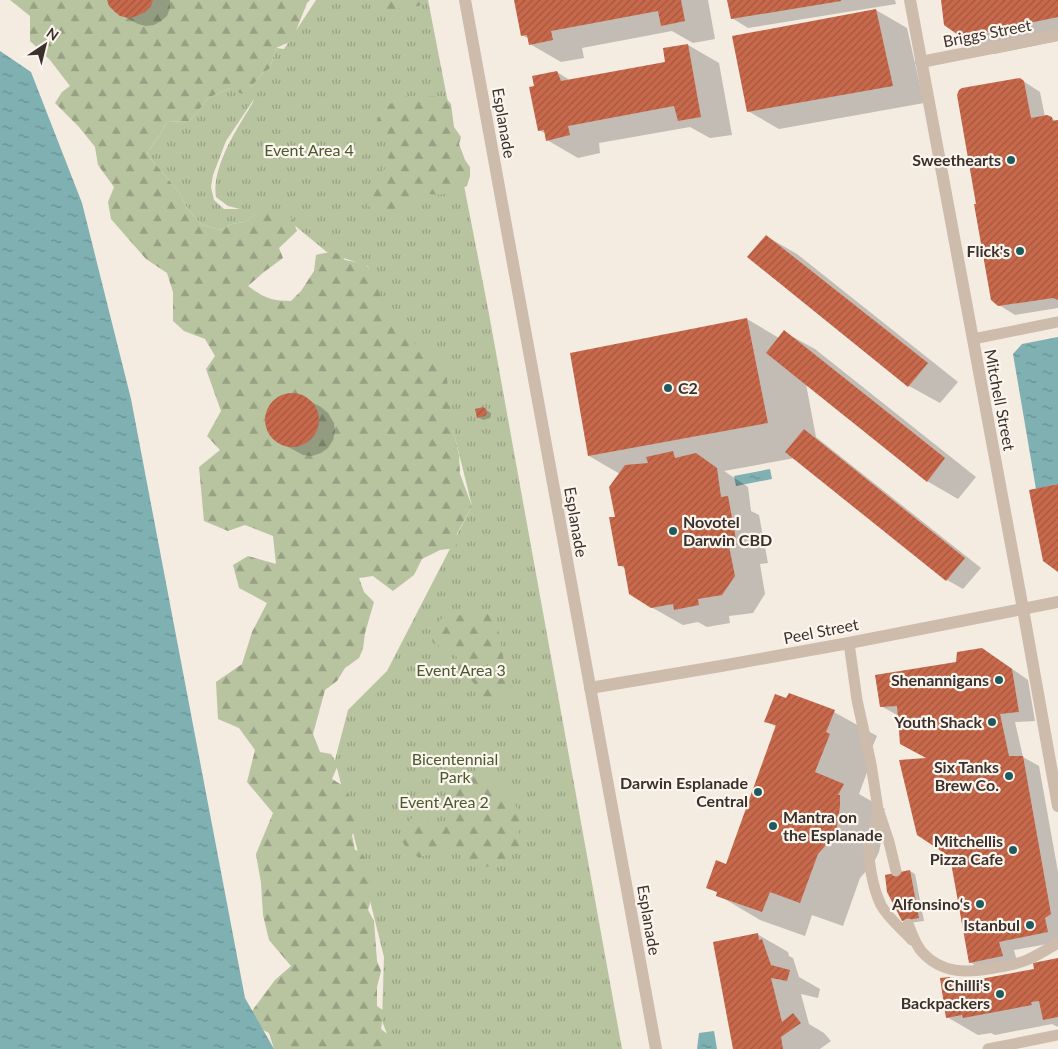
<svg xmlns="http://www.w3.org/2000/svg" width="1058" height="1049" font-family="Lato,sans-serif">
  <defs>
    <pattern id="grass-tufts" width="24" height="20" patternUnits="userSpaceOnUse" patternTransform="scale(1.25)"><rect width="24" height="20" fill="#b8c4a0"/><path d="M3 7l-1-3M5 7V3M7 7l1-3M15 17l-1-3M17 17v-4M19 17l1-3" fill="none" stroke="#97a083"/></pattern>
    <pattern id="forest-firs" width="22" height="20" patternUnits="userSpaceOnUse" patternTransform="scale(1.25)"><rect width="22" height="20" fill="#b8c4a0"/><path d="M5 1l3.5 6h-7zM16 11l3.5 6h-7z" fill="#97a083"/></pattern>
    <pattern id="water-ripples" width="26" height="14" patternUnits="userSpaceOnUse" patternTransform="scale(1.25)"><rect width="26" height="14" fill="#7fb0b2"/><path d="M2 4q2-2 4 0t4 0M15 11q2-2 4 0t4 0" fill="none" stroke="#699091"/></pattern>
    <pattern id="building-hatch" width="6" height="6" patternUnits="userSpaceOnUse" patternTransform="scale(1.25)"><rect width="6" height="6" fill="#c8694b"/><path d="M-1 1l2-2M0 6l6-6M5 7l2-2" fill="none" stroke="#a4573f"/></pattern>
  </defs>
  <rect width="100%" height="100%" fill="#f4ebe1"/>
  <!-- grass -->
  <path fill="url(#grass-tufts)" fill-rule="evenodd" d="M316,0H428L489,314L622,1049H393L382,1021L384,957L335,760L348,710L387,671L472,506L437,365L377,309L368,266L328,253L288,220L258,213L244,222L232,224L221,230L202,225L187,208L179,192L152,160L147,153L160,135L167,122L189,121L197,113L208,98L230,88L251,87L262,74L270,68L276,48L284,49ZM254,99C252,105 245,115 241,122C229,142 212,173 216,197L228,206L240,209H224L214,200L211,187L213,175L226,141Z"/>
  <!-- forest -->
  <g fill="url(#forest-firs)">
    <path d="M10,0H310L307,3L292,41L276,48L270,68L262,74L251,87L242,94L230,88L208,98L197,113L189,121L167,122L160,135L147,153L152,160L179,192L187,208L202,225L221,230L232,224L244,222L259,212H275L292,218L297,231L279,248L283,258L264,272L248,286C264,298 271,301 291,301L301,291L314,271L316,255C327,253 338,249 345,260L366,264C374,276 378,287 382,301L377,309L394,318L406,329L414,343L439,355L445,367L447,379L449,401L455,420L453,429L459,455L460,474L472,506L457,534V548L440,550L422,559L414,575L393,591L373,576L359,578L364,592L374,602L365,633L363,649L359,658L345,668L337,681L325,690L313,734L320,752L331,754L338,765L332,779L345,787L352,805L358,828L352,835L355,850L361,852L365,858L373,893L368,910L374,921L377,961L381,971L377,987V1006L384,1011L381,1029L390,1036L399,1045V1049H274L269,1033L257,1027L252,1011L275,980L291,966L269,940L263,915L261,883L256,854L273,813L247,782L255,750L239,728L218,719L216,682L242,664L252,632L267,603L239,588L233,565L248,556L276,564L273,536L245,525L228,531L204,521L199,467L220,450L207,436L221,411L206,369L215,356L205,339L184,331L173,321V292L167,273L146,259L111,219L108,202L114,187L98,165L95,147L79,127L55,103L62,92L70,86L50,60L30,41V16Z"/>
    <polygon points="372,0 424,0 419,6 396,9 389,11"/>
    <path d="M406,96H444L451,104L454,127L461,137L459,144L465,160L470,167V176L467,186C453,193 441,197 425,193L393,216L378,214L368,205L367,195L372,181L383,171L391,161L385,154L387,142L385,132L376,125C380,108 390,103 406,96Z"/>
    <path d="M482,609L489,613L497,622L506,673C513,683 509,688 506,699L495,701L480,696L473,682L455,667L457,657L447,649L433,643L430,632L442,618L474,613Z"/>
    <path d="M472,774C499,782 515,791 520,821C521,825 519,829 519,833C519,837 520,841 520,845L499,865L484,867L446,847L419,858L408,850L399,837L405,826L413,817L425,818L433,824L443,825L447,817V804L453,793L458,776Z"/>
  </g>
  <!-- water -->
  <g fill="url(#water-ripples)">
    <polygon points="0,51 31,72 82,203 131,399 245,998 274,1049 0,1049"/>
    <polygon points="1058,337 1058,484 1036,489 1013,354 1022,344"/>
    <polygon points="770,469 772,479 736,486 734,476"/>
    <polygon points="714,1031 717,1049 697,1049 699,1033"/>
  </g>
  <!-- shadow -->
  <g fill="#0003">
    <polygon points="108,0 170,0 170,8 167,16 161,21 154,25 146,26 138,24 116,12"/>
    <polygon points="515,0 708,0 715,39 693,43 672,31 582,48 584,58 561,62 530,44 529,39 522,35"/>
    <polygon points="729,0 895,0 896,4 748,28 732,18"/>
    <polygon points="942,0 1058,0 1058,41 994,54 962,36"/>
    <polygon points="876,10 907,28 924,103 779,129 748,111"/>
    <polygon points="688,45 719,63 732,135 710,138 690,127 599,143 600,153 578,158 547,140 546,134 539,130 557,72 571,81 667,63"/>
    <polygon points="1020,79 1040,92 1045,117 1058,121 1058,308 1015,315 999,305 977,205"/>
    <polygon points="766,236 797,254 958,382 940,403 909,386"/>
    <polygon points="747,319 779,338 784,332 815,349 976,477 958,499 927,481 806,384 816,437 981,568 963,589 947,580 795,458 724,471 748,487 751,511 759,515 768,563 760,564 765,594 753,613 729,616 730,623 707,627 698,622 683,625 651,607 626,569 619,565 617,518 620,474 589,456"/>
    <polygon points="286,395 295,395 304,398 321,407 328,413 334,423 335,432 333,440 328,448 321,453 312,456 303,455 279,442 272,436 268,428 266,420 268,411 273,403 279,398"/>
    <polygon points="483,408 491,413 491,416 490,418 483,420 478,417"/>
    <polygon points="982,650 998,659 1028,680 1035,721 1015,722 1023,757 1039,766 1058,872 1058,942 1014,950 1018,965 986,972 970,962 951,856 929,758 899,715 897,715 881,706"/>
    <polygon points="834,712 877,736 868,757 872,759 859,794 885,809 880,820 883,831 879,852 874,862 860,878 843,926 812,915 805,936 760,920 718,895 718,893 708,887 727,865 776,727 766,721"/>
    <polygon points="910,871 915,874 924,921 908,923"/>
    <polygon points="757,934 788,952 789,956 793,958 799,977 820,989 818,998 801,994 809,1024 824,1033 831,1041 820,1049 735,1049"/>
    <polygon points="1058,960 1058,1027 1052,1024 995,1035 991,1033 978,1035 947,1017 950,978 960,984 1035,970"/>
  </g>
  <!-- building -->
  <g fill="url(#building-hatch)">
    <polygon points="107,0 153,0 151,6 145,12 137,16 129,18 120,16 115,12 109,6"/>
    <polygon points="514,0 681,0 685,21 661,26 658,11 551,31 553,40 529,45 527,35 521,36"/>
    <polygon points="727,0 841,0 841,1 731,19"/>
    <polygon points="941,0 1058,0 1058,17 961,37 944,25"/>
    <polygon points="876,9 893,86 747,112 732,36"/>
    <polygon points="688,44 701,117 678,121 674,106 568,126 570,135 546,141 544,130 538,131 529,87 534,86 532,76 557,71 561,81 665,62 663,48"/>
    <polygon points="1020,78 1024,81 1031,118 1047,115 1052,117 1053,121 1058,120 1058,300 1053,298 998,306 991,300 974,204 976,204 957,95 959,90 962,88"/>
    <polygon points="766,235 928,363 908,387 747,257"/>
    <polygon points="747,318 768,423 588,456 570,353"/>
    <polygon points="784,330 945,458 927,482 766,353"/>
    <circle cx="292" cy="420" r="27"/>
    <polygon points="483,407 486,409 487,413 485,416 477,418 475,409"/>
    <polygon points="804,429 965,558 946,581 785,452"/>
    <polygon points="673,451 675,458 696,453 717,468 721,497 728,496 737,545 729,546 735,576 722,595 698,599 699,605 674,610 673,604 651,608 629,594 624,566 618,566 609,517 615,517 609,487 625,465 648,463 646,457"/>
    <polygon points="1058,484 1058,572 1043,561 1029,490"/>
    <polygon points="982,648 1012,669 1019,712 1000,714 1009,756 1023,756 1051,914 1045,918 1048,932 999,942 1003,956 969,963 950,857 917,835 899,760 926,758 900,744 897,706 880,707 875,675 956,662 957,652"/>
    <polygon points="789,693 835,710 826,732 830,734 815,772 844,784 838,795 840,795 840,806 837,827 832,838 818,854 800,903 770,892 762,912 716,896 717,892 706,888 716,860 726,864 776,725 764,722 775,694 786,698"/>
    <polygon points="910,870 919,918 902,921 887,892 885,875"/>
    <polygon points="758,933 759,940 762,939 771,965 790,970 787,981 771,978 782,1022 793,1013 801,1023 781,1037 783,1049 733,1049 713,942"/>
    <polygon points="1058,958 1058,1017 1043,1020 1039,1001 1031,1002 1032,1005 963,1018 962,1015 946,1018 940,978 950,977 952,987 959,985 959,983 1034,969 1033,963"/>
  </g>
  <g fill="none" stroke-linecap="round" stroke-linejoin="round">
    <!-- service -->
    <g stroke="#cdbbac" stroke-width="11">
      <polyline points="973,339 1058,322"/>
      <polyline points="849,643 857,700 871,764 878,809 889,842 896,871"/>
      <path d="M878,811C877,824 870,836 869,849C868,857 870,864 871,872C873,883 876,895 881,905C888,918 902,929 912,940"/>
      <path d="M908,924C912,933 915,944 922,952C942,974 967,973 994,968C1006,966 1017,964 1027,960C1038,955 1048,949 1058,943"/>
      <polyline points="988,1049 1058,1035"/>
    </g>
    <!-- minor -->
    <g stroke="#cdbbac" stroke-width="12">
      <polyline points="465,0 656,1049"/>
      <polyline points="921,62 1058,35"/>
      <polyline points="590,688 721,666 849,643 1058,602"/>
    </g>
    <!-- tertiary -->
    <polyline stroke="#cdbbac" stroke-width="12" points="910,0 1023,609 1058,806"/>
  </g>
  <!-- markers -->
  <g fill="#1f5a5e" stroke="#fbf5ee" stroke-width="2">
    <circle cx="1011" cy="160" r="5"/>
    <circle cx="1020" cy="251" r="5"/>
    <circle cx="668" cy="388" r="5"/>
    <circle cx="673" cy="531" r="5"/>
    <circle cx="999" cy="680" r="5"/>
    <circle cx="992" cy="722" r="5"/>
    <circle cx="1009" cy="776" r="5"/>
    <circle cx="758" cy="792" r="5"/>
    <circle cx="773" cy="826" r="5"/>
    <circle cx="1013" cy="850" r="5"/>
    <circle cx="980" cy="904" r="5"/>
    <circle cx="1030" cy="925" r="5"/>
    <circle cx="1000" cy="994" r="5"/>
  </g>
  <g text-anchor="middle" stroke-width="4.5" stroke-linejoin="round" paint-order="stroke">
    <!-- street labels -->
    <g font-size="16" fill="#3b302b" stroke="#fbf5ee">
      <text transform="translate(987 33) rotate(-11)" y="6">Briggs Street</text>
      <text transform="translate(504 123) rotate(80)" y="6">Esplanade</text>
      <text transform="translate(1000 400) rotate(79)" y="6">Mitchell Street</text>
      <text transform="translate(576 522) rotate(80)" y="6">Esplanade</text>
      <text transform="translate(821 631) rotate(-11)" y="6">Peel Street</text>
      <text transform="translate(649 920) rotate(80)" y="6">Esplanade</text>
    </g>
    <!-- park labels -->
    <g font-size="16" fill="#4a5a2e" stroke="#fbf5ee">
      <text x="309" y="156">Event Area 4</text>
      <text x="461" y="676">Event Area 3</text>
      <text x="455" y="765">Bicentennial<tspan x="455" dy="18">Park</tspan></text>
      <text x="444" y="808">Event Area 2</text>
    </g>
    <!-- poi labels -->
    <g font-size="16" font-weight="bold" fill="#3b302b" stroke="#fbf5ee" text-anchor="end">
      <text x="1001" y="166">Sweethearts</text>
      <text x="1010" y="257">Flick's</text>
      <text x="678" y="394" text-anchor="start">C2</text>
      <text x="683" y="528" text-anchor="start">Novotel<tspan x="683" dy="18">Darwin CBD</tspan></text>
      <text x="989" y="686">Shenannigans</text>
      <text x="982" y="728">Youth Shack</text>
      <text x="999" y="773">Six Tanks<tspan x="999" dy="18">Brew Co.</tspan></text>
      <text x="748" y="789">Darwin Esplanade<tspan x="748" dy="18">Central</tspan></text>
      <text x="783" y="823" text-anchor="start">Mantra on<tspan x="783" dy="18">the Esplanade</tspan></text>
      <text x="1003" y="847">Mitchellis<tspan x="1003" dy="18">Pizza Cafe</tspan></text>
      <text x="970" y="910">Alfonsino‘s</text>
      <text x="1020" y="931">Istanbul</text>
      <text x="990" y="991">Chilli's<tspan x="990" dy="18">Backpackers</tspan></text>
    </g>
  </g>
  <!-- north arrow -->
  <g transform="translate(45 45) rotate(35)" stroke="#fbf5ee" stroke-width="4" paint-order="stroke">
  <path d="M0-4L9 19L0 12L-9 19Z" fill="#3b302b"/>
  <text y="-8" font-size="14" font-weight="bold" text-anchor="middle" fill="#3b302b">N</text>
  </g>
</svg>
